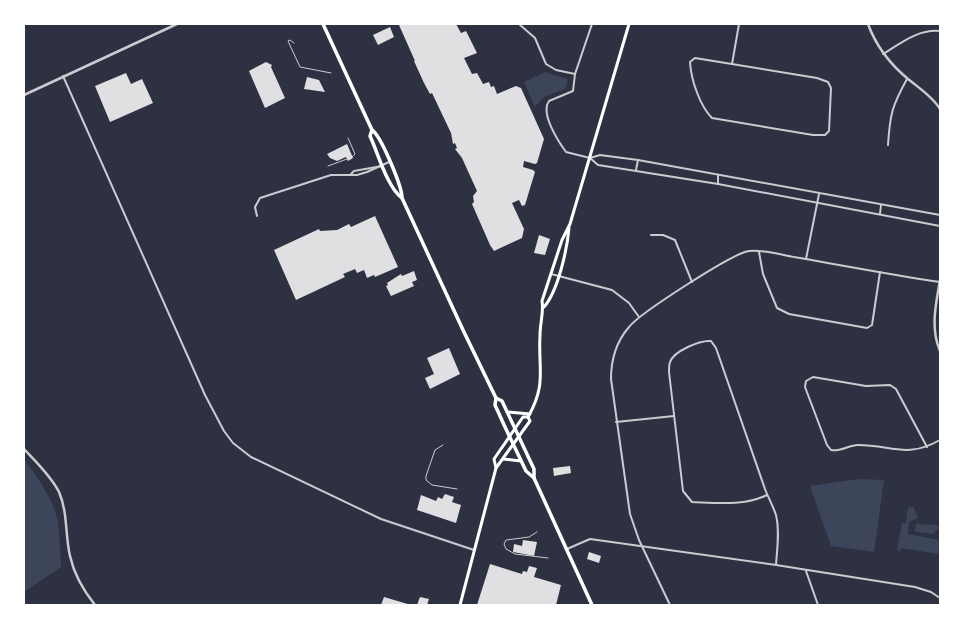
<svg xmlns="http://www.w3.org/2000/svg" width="964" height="629" font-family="Rubik,sans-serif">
  <rect width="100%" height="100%" fill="#2d3142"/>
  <!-- green -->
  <g fill="#3c4559">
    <polygon points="545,72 568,79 565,89 544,97 535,107 524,82"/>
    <path d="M24,460C37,474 55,503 58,523C60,537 60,552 61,567L24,592Z"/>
    <polygon points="859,479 884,480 874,552 831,546 810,486"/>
    <polygon points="913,506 918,518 909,522 908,534 940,540 938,554 901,548 900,551 897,550 902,522 906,523 908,508"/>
    <polygon points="916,524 937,525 939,528 933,534 916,532 915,531"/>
  </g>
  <!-- building -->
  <g fill="#e0e0e3">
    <polygon points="402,24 456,24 461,33 466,31 477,53 464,58 472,74 477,73 483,84 489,82 491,87 494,86 497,94 516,86 521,88 544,139 537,163 535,164 524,161 523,167 533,170 535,172 525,205 522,206 519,200 512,203 524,229 522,238 494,251 490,245 472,204 474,202 473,196 477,191 462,158 455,149 457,148 455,143 453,144 451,133 432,93 430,94 424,83 414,61 415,61 399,25"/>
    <polygon points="390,27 394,37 378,45 373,35"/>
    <polygon points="266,62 272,65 271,67 285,98 265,108 249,71"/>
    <polygon points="126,73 131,84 142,79 153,103 110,122 95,86"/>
    <polygon points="307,77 319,80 325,92 304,89"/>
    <polygon points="347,144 353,158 348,161 346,157 337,161 330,158 327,154"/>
    <polygon points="375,216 398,267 375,277 374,275 367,278 364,270 357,273 355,269 343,274 345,277 296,300 274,250 319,229 320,231 337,230 349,224 351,227"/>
    <polygon points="539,235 550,239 545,255 534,253"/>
    <polygon points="414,271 417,280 412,282 414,286 391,296 386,286 388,285 387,283 401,274 402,276"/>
    <polygon points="449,348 460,374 430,389 425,378 434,374 427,358"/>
    <polygon points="570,466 571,473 554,476 553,468"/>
    <polygon points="445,494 454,497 452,502 461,505 456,523 417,510 421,495 436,501 438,497 442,499"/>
    <polygon points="523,540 537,542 534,556 513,552 514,544 522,546"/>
    <polygon points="589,552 601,556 599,563 587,559"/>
    <polygon points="490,564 522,574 523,571 527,572 529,566 537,568 534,577 561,585 556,605 477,605"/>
    <polygon points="384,597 411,605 381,605"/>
    <polygon points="420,597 429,599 427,605 417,605"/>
  </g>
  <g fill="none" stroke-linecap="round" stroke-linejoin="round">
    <!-- service -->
    <g stroke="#caccd0" stroke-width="1">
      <polyline points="294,43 290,40 288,41 300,67 331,73"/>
      <polyline points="348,138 355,154 352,157"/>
      <polyline points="328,166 347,159"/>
      <polyline points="443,445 435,450 426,476 426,480 432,485 457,489"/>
      <polyline points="537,532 529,537 506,540 504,544 506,549 515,554 548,558"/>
    </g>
    <!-- minor -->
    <g stroke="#caccd0" stroke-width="2">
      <polyline points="519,24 535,38 546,64 556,70 575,74"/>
      <path d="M592,24L575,74L573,91L549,101C540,113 558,141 566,152L590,158L598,165L718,184L940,226"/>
      <path d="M883,54C901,43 918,29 940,31"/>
      <path d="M695,58L817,78L828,82L831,88L829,131L825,135H813L712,118C700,106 691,80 690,62Z"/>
      <polyline points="732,64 739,24"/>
      <polyline points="63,76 205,395 224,431 233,443 251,457 381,519 474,550"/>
      <path d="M888,145C890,114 892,106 907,79"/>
      <polyline points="590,158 600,155 638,160 940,215"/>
      <polyline points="636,170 638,160"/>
      <polyline points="351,174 354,171 382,166"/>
      <polyline points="718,184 718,175"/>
      <polyline points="880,214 881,205"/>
      <polyline points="257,216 255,207 260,198 331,175 357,175 367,172 389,162"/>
      <polyline points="651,235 663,235 675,240 692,282"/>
      <polyline points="759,252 763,274 777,308 789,314 867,328 872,325 880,272"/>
      <polyline points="806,259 819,194"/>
      <polyline points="551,274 612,290 629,303 639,317"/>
      <polyline points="616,422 674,416"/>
      <path d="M927,447L896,389L890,385L866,386L813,377L806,381L805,387L827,445L831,450C840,452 849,445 858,445C892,445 906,459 940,440"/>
      <path d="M767,495C744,506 718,503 692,502L683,491L669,372C669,369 669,365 670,362C674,351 700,340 711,341L716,348L765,489C768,497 773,506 776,515C780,531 777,549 776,565"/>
      <polyline points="567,549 590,539 776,565 915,587 931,592 940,598"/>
      <polyline points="806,571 818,605"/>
      <path d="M670,605L639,540L630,514L611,379C611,360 616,342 629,327C640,313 733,253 749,251C765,249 784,256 800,258C846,266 893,275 940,282"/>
    </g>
    <!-- tertiary -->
    <g stroke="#caccd0" stroke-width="2.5">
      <path d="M868,24C876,46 890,64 908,79C919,88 933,97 940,109"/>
      <polyline points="24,95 177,24"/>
      <path d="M940,280C936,304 930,328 940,351"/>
      <path d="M24,449C36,462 51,476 59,492C68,513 65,535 70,556C74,574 83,590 95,605"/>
    </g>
    <!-- secondary -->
    <g stroke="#fff" stroke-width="3">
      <path d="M544,307C558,291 567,250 569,228"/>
      <polyline points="507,412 530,414"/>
      <polyline points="503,459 521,461"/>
      <path d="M496,468L530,421L528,417C547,384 538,369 540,335C540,323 544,312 542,301L562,240L570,224L629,24"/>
      <polyline points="460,605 496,468 494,459 523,417 528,417"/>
    </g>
    <!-- primary -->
    <g stroke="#fff" stroke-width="3.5">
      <path d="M323,24L372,130C381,136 402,186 402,198L463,330L496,398L502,401L534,469V478L592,605"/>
      <path d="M372,130L370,136C378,153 387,187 402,198"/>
      <polyline points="496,398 495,405 505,427 526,471 534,478"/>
    </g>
  </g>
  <!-- border -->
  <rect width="964" height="629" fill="none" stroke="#ffffff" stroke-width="50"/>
</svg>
